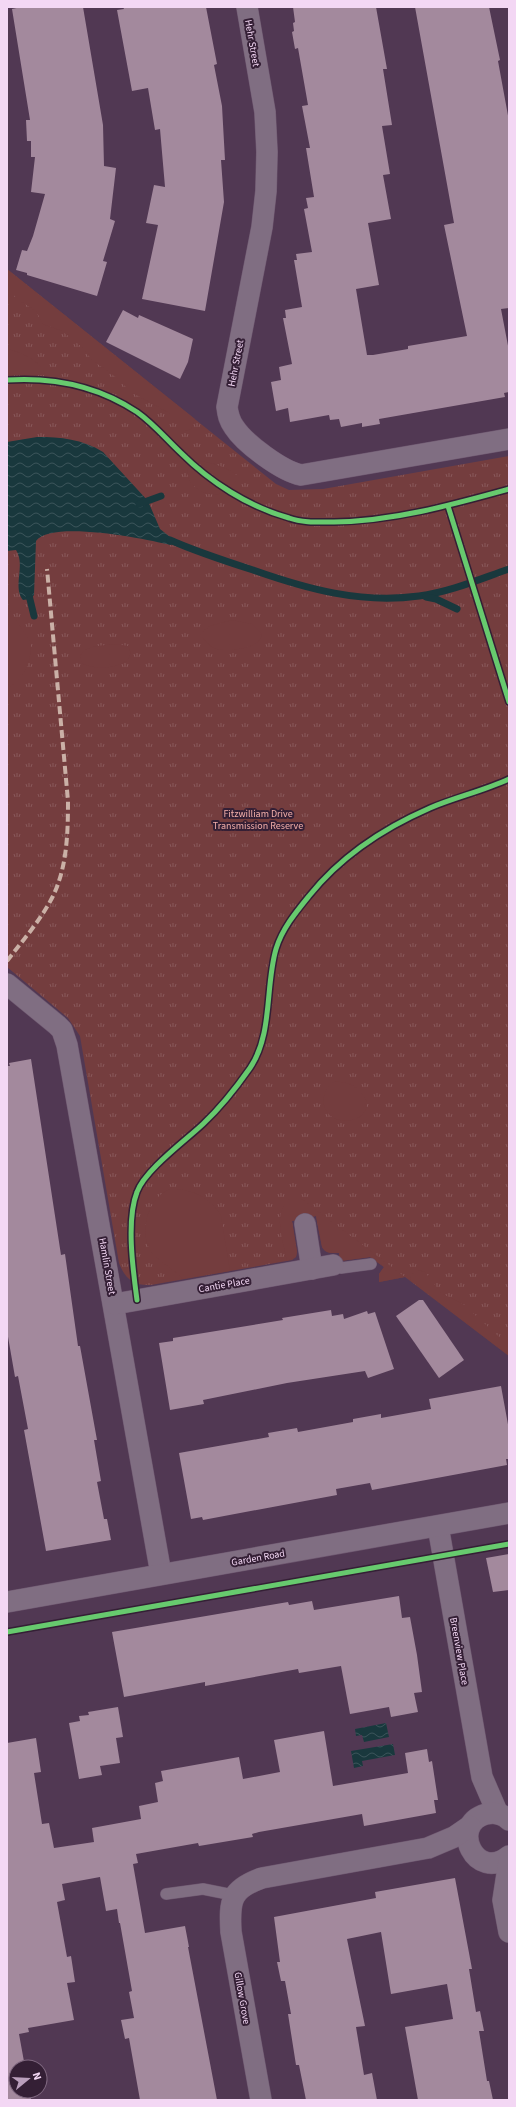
<svg xmlns="http://www.w3.org/2000/svg" width="516" height="2107" font-family="'Source Sans 3',sans-serif">
  <defs>
    <pattern id="park-tufts" width="24" height="20" patternUnits="userSpaceOnUse"><rect width="24" height="20" fill="#743d3e"/><path d="M3 7l-1-3M5 7V3M7 7l1-3M15 17l-1-3M17 17v-4M19 17l1-3" fill="none" stroke="#88585a"/></pattern>
    <pattern id="water-waves" width="16" height="10" patternUnits="userSpaceOnUse"><rect width="16" height="10" fill="#19383d"/><path d="M0 5q4-4 8 0t8 0" fill="none" stroke="#3b545a"/></pattern>
  </defs>
  <rect width="100%" height="100%" fill="#513853"/>
  <!-- park -->
  <path fill="url(#park-tufts)" d="M7,269L276,484L289,490L323,489L509,456V1356L405,1277L379,1282V1274L384,1267L370,1257L340,1261L339,1253C331,1253 326,1254 322,1247L316,1216L292,1221L297,1252L296,1257L292,1260L151,1285C134,1286 125,1279 119,1263L80,1036L68,1018L7,967Z"/>
  <!-- garden -->
  <g fill="#743d3e">
    <polygon points="7,269 195,419 191,429 186,431 169,413 131,392 117,378 92,360 82,347 62,331 43,324 36,311 20,301 7,289"/>
    <path d="M7,349C19,351 43,362 45,375H7Z"/>
    <path d="M197,461C212,462 227,467 239,477L231,487Z"/>
    <path d="M189,467L224,493C219,494 215,495 210,494C199,493 182,479 189,467Z"/>
    <path d="M7,606L31,643C31,663 25,677 7,689Z"/>
    <path d="M232,620L252,624L262,634C261,649 225,653 214,648C209,646 206,641 202,637V632L210,626Z"/>
    <path d="M116,644L128,646C141,668 94,672 82,663L80,657C84,644 105,646 116,644Z"/>
    <path d="M334,1082C349,1080 361,1089 367,1102C368,1118 348,1125 334,1118C320,1111 320,1090 334,1082Z"/>
    <path d="M170,1189C190,1188 212,1198 221,1216L230,1271L182,1279C181,1274 158,1261 152,1253C138,1234 147,1198 170,1189Z"/>
    <path d="M292,1197H299L405,1277L379,1282V1274L384,1267L370,1257L340,1261L339,1253C331,1253 326,1254 322,1247L316,1216L292,1221L297,1252L296,1257L287,1261C283,1240 271,1211 292,1197Z"/>
    <polygon points="418,1270 425,1272 441,1293 463,1304 509,1346 509,1356 411,1281 410,1276"/>
  </g>
  <!-- water -->
  <g fill="url(#water-waves)">
    <path d="M37,437C61,437 82,439 103,452L148,501L160,529L178,543L170,545C146,539 51,520 36,541L34,595L31,599L23,600C12,587 26,565 16,550L7,551V442Z"/>
    <polygon points="386,1723 389,1737 364,1742 362,1735 356,1736 355,1729"/>
    <polygon points="393,1744 395,1755 362,1761 363,1766 354,1768 351,1751"/>
  </g>
  <g fill="none" stroke-linecap="round" stroke-linejoin="round">
    <!-- stream -->
    <g stroke="#19383d" stroke-width="7">
      <polyline points="139,504 161,496"/>
      <path d="M170,540C197,552 225,561 253,570C307,589 361,604 419,596C450,592 480,579 509,569"/>
      <polyline points="28,591 34,616"/>
      <polyline points="426,597 436,599 457,609"/>
    </g>
  </g>
  <!-- building -->
  <g fill="#a3899d">
    <polygon points="21,7 83,7 103,125 104,166 116,168 110,219 115,221 103,261 107,262 97,296 27,275 27,273 16,270 22,250 27,251 33,236 45,194 31,192 35,157 31,157 31,141 27,141 26,120 30,120 12,9"/>
    <polygon points="123,7 206,7 217,64 214,65 222,106 225,160 221,160 224,202 205,311 142,299 158,225 146,223 154,185 165,187 160,129 155,130 148,88 132,91 117,10 124,9"/>
    <polygon points="293,7 376,7 387,69 383,69 392,125 382,126 390,174 383,175 391,219 368,223 379,285 356,289 367,355 373,355 408,349 408,346 467,336 444,225 454,223 415,7 489,7 500,60 498,61 509,121 509,308 501,309 509,351 509,392 504,393 505,397 379,419 380,424 362,427 362,423 341,427 339,419 330,420 329,415 290,422 288,408 276,411 271,382 281,380 279,367 292,364 283,318 286,318 285,310 302,307 294,260 297,260 296,254 312,252 304,209 308,208 306,198 314,197 306,148 310,148 302,106 308,105 298,48 295,49 292,32 294,31 293,23 295,22"/>
    <polygon points="123,310 138,318 139,315 193,339 188,362 180,379 106,342"/>
    <polygon points="31,1059 61,1255 65,1254 78,1346 80,1346 97,1440 94,1440 101,1481 97,1482 104,1519 107,1519 111,1540 46,1551 24,1430 28,1429 18,1376 15,1377 7,1331 7,1066 10,1066 9,1063"/>
    <polygon points="419,1300 423,1300 464,1360 439,1378 396,1316"/>
    <polygon points="331,1310 332,1316 343,1314 344,1319 367,1311 368,1314 375,1312 394,1369 368,1378 365,1371 287,1383 203,1400 204,1404 170,1410 159,1343 173,1341 173,1338 283,1320 282,1318"/>
    <polygon points="501,1386 509,1430 509,1459 506,1459 507,1465 372,1490 370,1483 336,1489 337,1495 203,1520 202,1517 191,1519 179,1453 269,1437 268,1433 297,1428 298,1432 353,1422 353,1419 381,1414 381,1418 431,1409 429,1399"/>
    <polygon points="509,1554 509,1590 493,1592 486,1558"/>
    <polygon points="399,1596 402,1618 410,1617 417,1655 422,1692 414,1693 418,1712 391,1717 389,1707 350,1714 341,1666 299,1673 298,1669 205,1686 205,1682 124,1697 112,1632 288,1602 289,1605 312,1601 314,1610"/>
    <polygon points="118,1707 123,1737 116,1738 120,1763 100,1766 102,1775 79,1779 69,1723 80,1721 79,1716 89,1715 88,1712"/>
    <polygon points="324,1731 333,1786 408,1773 405,1753 427,1749 429,1762 432,1761 438,1800 434,1800 436,1813 364,1826 362,1814 259,1832 252,1834 253,1837 199,1846 198,1843 136,1854 138,1863 133,1864 145,1933 185,1926 189,1947 188,1947 217,2100 140,2100 129,2038 125,2039 121,2020 134,2018 129,1992 132,1991 120,1923 119,1923 117,1909 106,1911 100,1877 62,1884 65,1900 57,1902 67,1957 71,1956 75,1982 67,1983 74,2020 28,2028 29,2032 19,2034 25,2067 16,2067 16,2091 30,2091 31,2100 7,2100 7,1743 36,1738 41,1772 34,1773 42,1824 49,1823 54,1848 94,1842 92,1828 141,1819 139,1806 158,1802 155,1783 163,1781 161,1771 239,1757 243,1779 280,1772 274,1740"/>
    <polygon points="455,1878 472,1969 469,1969 476,2012 480,2011 484,2031 479,2031 487,2081 489,2081 493,2100 418,2100 405,2027 453,2019 447,1984 391,1994 381,1932 347,1939 365,2026 356,2027 364,2075 372,2073 377,2100 306,2100 299,2065 296,2065 288,2014 291,2014 285,1981 281,1981 277,1962 280,1962 274,1917 376,1898 375,1892"/>
  </g>
  <g fill="none" stroke-linecap="round" stroke-linejoin="round">
    <!-- lane casing -->
    <g stroke="#6e5870" stroke-width="12">
      <g id="lane">
        <polyline points="333,1265 341,1268 371,1264"/>
        <polyline points="166,1894 203,1889 233,1895"/>
      </g>
    </g>
    <!-- street casing -->
    <g stroke="#6e5870" stroke-width="22">
      <g id="street">
        <path d="M247,7L265,112L267,152L266,191L262,227L227,407C228,415 229,420 234,427C245,444 282,471 301,475L509,439"/>
        <polyline points="7,984 57,1025 62,1030 67,1045 161,1574"/>
        <polyline points="305,1224 312,1269"/>
        <polyline points="115,1304 333,1265"/>
        <polyline points="438,1526 482,1777 498,1814"/>
        <polyline points="7,1602 509,1513"/>
        <path d="M509,1820C503,1814 494,1812 486,1814C448,1825 476,1883 509,1856"/>
        <polyline points="509,1861 503,1900 509,1932"/>
        <path d="M261,2100L231,1932C229,1900 231,1889 262,1878L428,1848L454,1837L470,1826"/>
      </g>
    </g>
    <!-- lane -->
    <use href="#lane" stroke="#806e82" stroke-width="11"/>
    <!-- street -->
    <use href="#street" stroke="#806e82" stroke-width="21"/>
    <!-- quiet -->
    <path stroke="#cab0a6" stroke-width="4" stroke-dasharray="8 4" stroke-linecap="butt" d="M7,961C23,940 41,920 53,896C67,867 68,833 68,801L47,569"/>
    <!-- cycleway casing -->
    <g stroke="#341f35" stroke-width="8">
      <g id="cycleway">
        <path d="M7,380C53,377 98,386 137,412C154,424 166,439 181,453C210,482 249,507 289,518C303,523 319,522 334,522C394,521 451,505 509,489"/>
        <polyline points="448,506 509,702"/>
        <path d="M137,1300C133,1270 126,1220 137,1192C145,1170 185,1141 203,1124C220,1108 236,1088 250,1068C273,1034 265,987 276,949C282,929 296,912 309,896C341,856 384,828 430,808C456,797 483,791 509,779"/>
        <polyline points="7,1632 509,1544"/>
      </g>
    </g>
    <!-- cycleway -->
    <use href="#cycleway" stroke="#67ca6e" stroke-width="5"/>
  </g>
  <g text-anchor="middle" stroke-width="4" stroke-linejoin="round" paint-order="stroke">
    <!-- street labels -->
    <g font-size="10" fill="#f3d7f4" stroke="#341f35">
      <text transform="translate(253 43) rotate(80)" y="4">Hehr Street</text>
      <text transform="translate(235 363) rotate(-79)" y="4">Hehr Street</text>
      <text transform="translate(108 1266) rotate(80)" y="4">Hamlin Street</text>
      <text transform="translate(224 1284) rotate(-10)" y="4">Cantie Place</text>
      <text transform="translate(258 1557) rotate(-10)" y="4">Garden Road</text>
      <text transform="translate(460 1651) rotate(80)" y="4">Breenview Place</text>
      <text transform="translate(243 1998) rotate(80)" y="4">Gillow Grove</text>
    </g>
    <!-- park labels -->
    <g font-size="10" fill="#f2aea9" stroke="#341f35">
      <text x="258" y="817">Fitzwilliam Drive<tspan x="258" dy="12">Transmission Reserve</tspan></text>
    </g>
  </g>
  <!-- border -->
  <rect width="516" height="2107" fill="none" stroke="#f3d7f4" stroke-width="16"/>
  <!-- north arrow -->
  <g transform="translate(28 2079) rotate(72)"><circle r="19" fill="#341f35" stroke="#806981"/>
  <path d="M0-3L7 15L0 10L-7 15Z" fill="#ba9fbc"/>
  <text y="-6" font-size="11" font-weight="bold" text-anchor="middle" fill="#f3d7f4">N</text>
  </g>
</svg>
